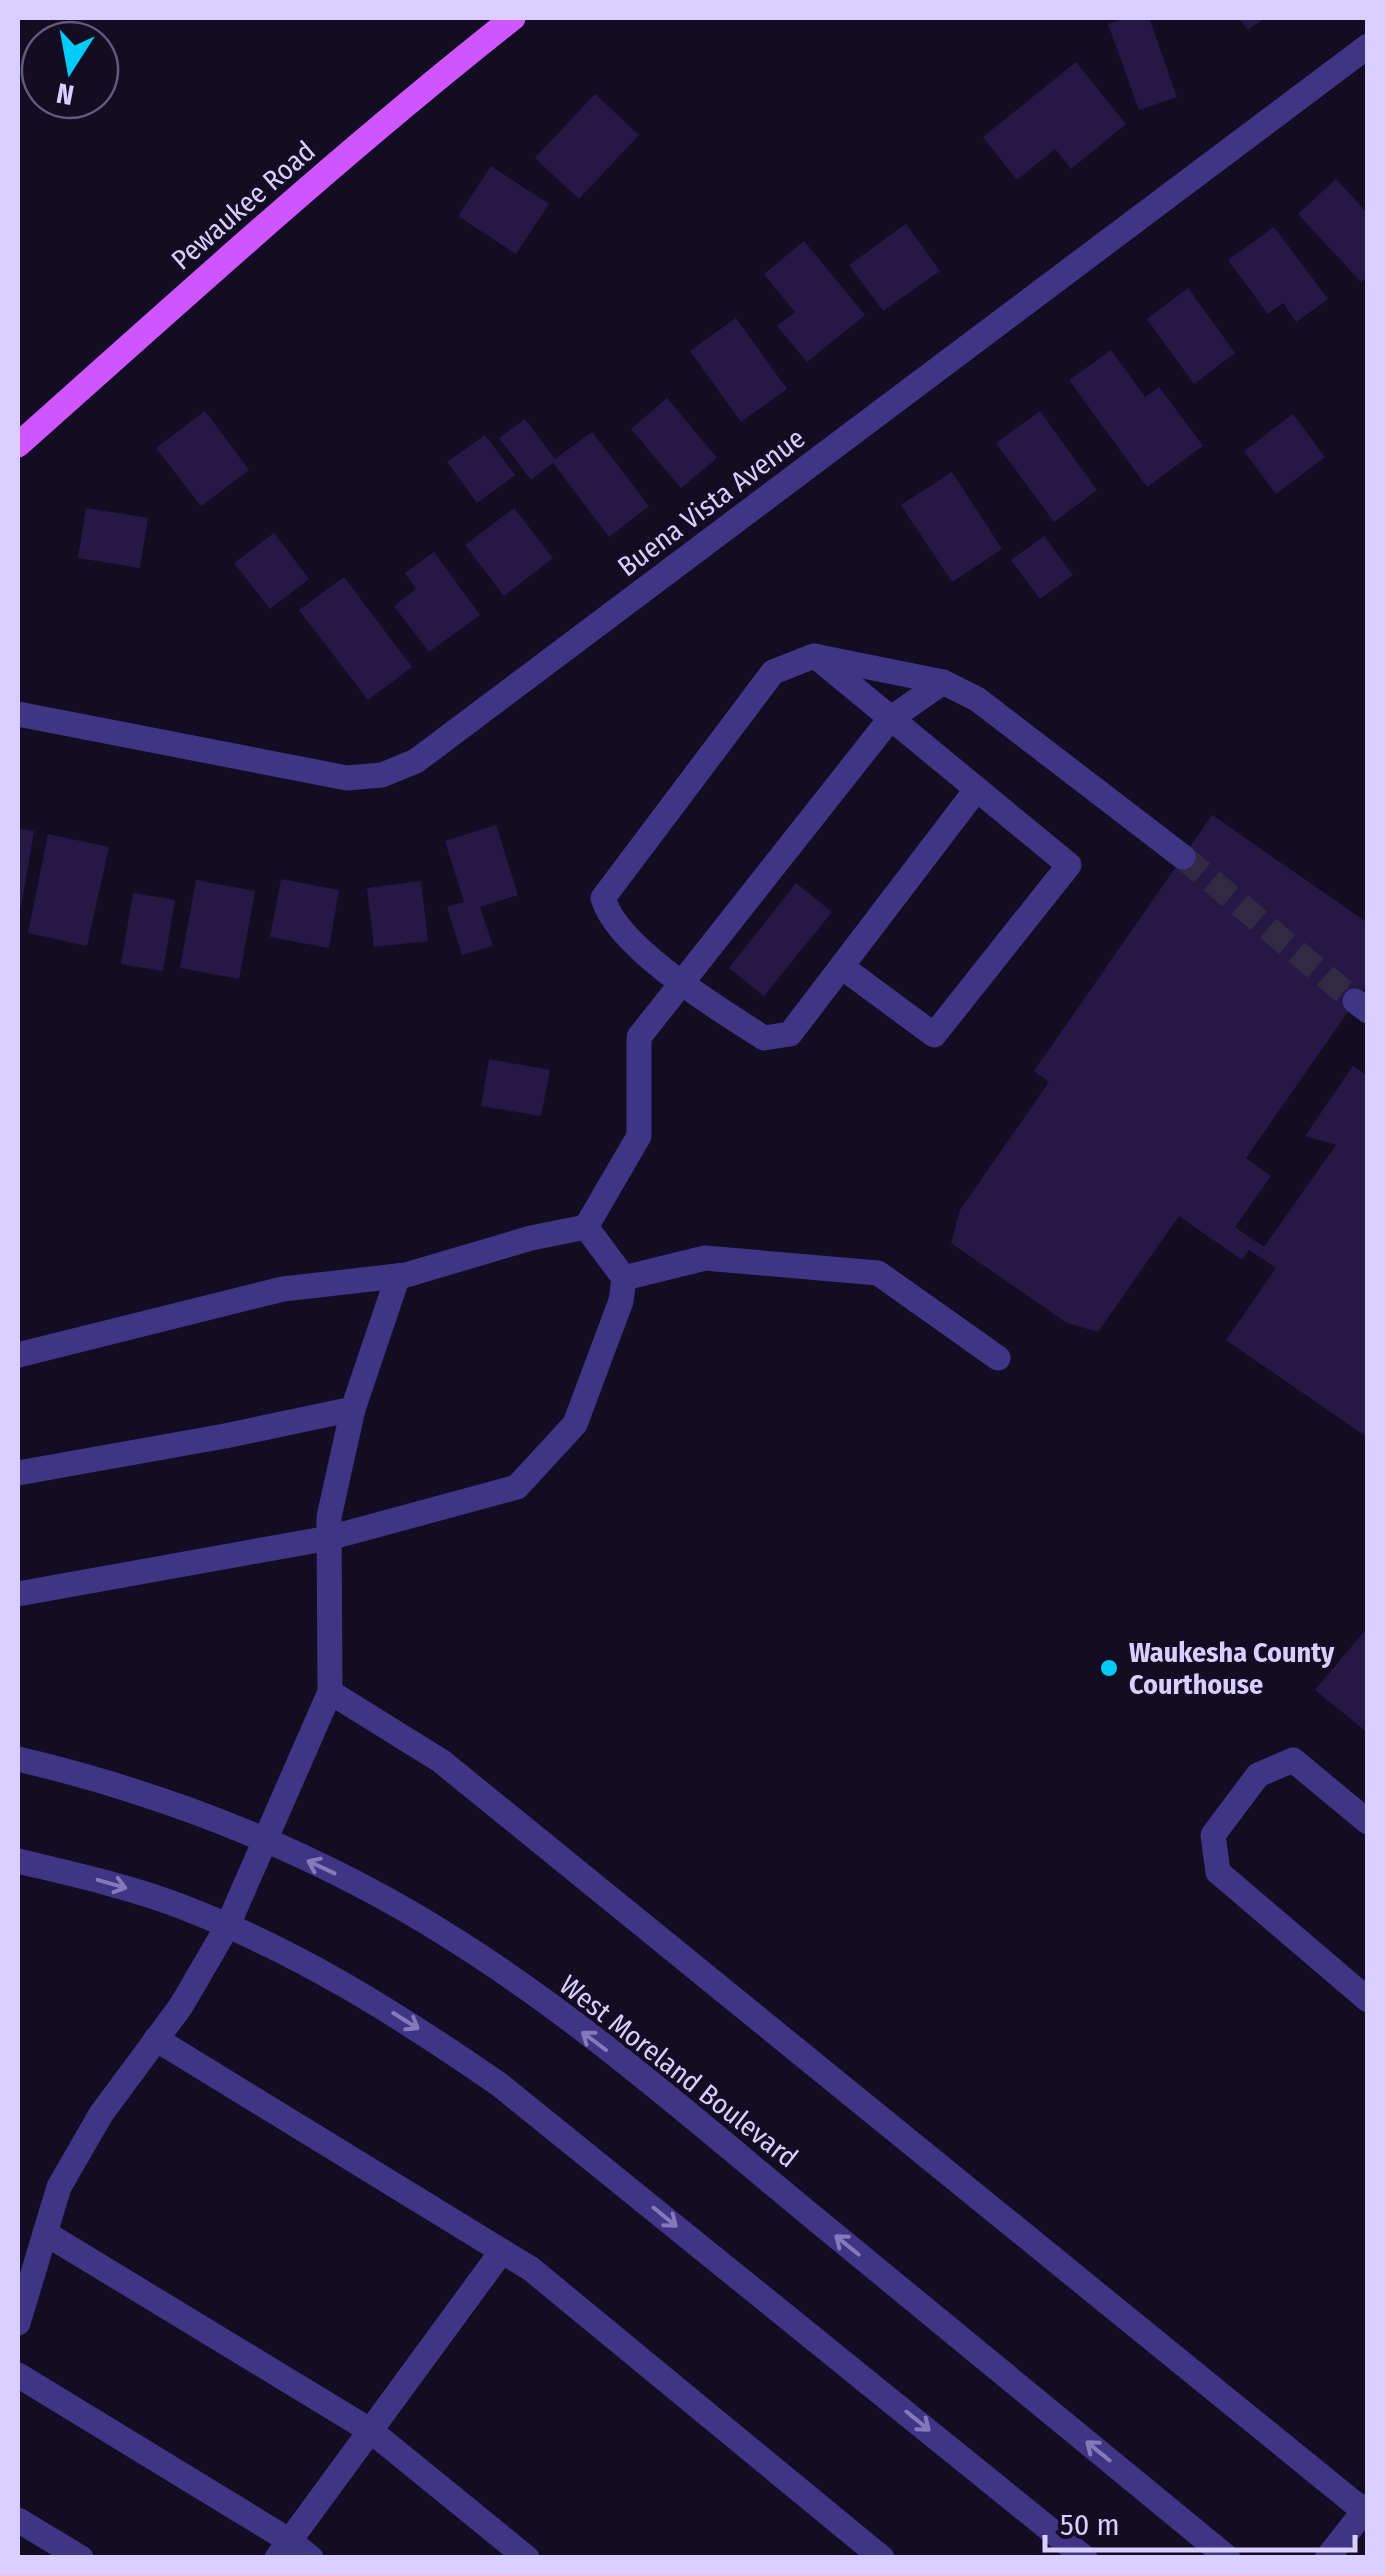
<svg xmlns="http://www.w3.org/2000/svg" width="1385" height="2575" font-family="'Fira Sans Condensed',sans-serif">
  <rect width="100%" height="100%" fill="#120d23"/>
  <!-- building -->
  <g fill="#251845">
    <polygon points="1125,18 1149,18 1177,97 1139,110 1108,24"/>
    <polygon points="1239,18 1265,18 1248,30"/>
    <polygon points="1076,62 1126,124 1071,169 1055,149 1017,180 983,137"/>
    <polygon points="595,94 639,135 579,199 535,158"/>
    <polygon points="491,166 549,204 516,254 458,216"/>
    <polygon points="1336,179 1368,214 1368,276 1361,282 1298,214"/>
    <polygon points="906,224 940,271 883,311 849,265"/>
    <polygon points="1274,227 1328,299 1296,322 1283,303 1268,314 1228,260"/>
    <polygon points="804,241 865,315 807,362 777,326 795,312 764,274"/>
    <polygon points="1188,288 1235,353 1194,384 1147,319"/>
    <polygon points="736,318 787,389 741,422 690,351"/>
    <polygon points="1111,350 1145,397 1159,387 1203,446 1147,487 1069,380"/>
    <polygon points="667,398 717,458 681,488 631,429"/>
    <polygon points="205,411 249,470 201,506 156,448"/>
    <polygon points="1040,411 1097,490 1054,522 996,443"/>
    <polygon points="1293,414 1325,457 1276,494 1244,451"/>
    <polygon points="525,419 555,459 592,432 649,506 609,537 553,463 531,480 499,438"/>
    <polygon points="485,435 515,475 477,503 447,462"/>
    <polygon points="952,472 1002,549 952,582 901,505"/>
    <polygon points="86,508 148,518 140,568 78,558"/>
    <polygon points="514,508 553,558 504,596 465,545"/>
    <polygon points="274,533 309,579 270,609 234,563"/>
    <polygon points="1044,536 1073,575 1040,599 1011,560"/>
    <polygon points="434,552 480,615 429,652 394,606 416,589 405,573"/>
    <polygon points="344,577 412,667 368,700 299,610"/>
    <polygon points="1212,815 1368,923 1368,983 1246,1158 1271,1176 1235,1227 1264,1247 1336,1145 1305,1136 1353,1066 1368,1076 1368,1438 1226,1340 1276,1268 1249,1250 1242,1260 1179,1216 1098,1332 1067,1323 951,1243 960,1210 1049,1082 1034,1071"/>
    <polygon points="496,825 518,895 480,907 493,946 462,955 447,907 464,902 445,841"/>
    <polygon points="18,828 34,831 21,907 18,907"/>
    <polygon points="48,834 109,847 87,946 28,933"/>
    <polygon points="281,879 339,890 329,948 270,937"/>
    <polygon points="196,880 255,891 239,979 180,968"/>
    <polygon points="421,881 428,941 374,947 367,888"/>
    <polygon points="796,883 832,912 764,996 729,968"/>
    <polygon points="133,893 175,900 163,971 121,964"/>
    <polygon points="489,1059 550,1070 541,1116 481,1106"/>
    <polygon points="1368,1627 1368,1733 1315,1690"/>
  </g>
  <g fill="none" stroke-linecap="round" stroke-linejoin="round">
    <!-- minor-tunnel -->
    <polyline stroke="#302a44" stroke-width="25" stroke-dasharray="25 12" stroke-linecap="butt" points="1183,857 1355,1001"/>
    <!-- minor -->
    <g stroke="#3f3584" stroke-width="25">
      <polyline points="819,659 1069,865 934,1035 842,967"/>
      <polyline points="18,714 347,778 382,775 416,761 1368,46"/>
      <path d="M976,790L790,1034L764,1038C719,1009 617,948 603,898L773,672L814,656L943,682L977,699L1183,857"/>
      <polyline points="1355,1001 1368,1011"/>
      <polyline points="624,1278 705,1258 878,1273 998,1358"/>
      <polyline points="18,1355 283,1289 406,1275 531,1238 586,1227 639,1136 639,1037 890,719 943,682"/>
      <polyline points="18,1473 225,1436 353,1409"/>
      <polyline points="18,1594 329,1538 517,1487 575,1424 621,1301 624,1278 586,1227"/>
      <polyline points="330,1692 441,1761 1364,2511"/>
      <path d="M18,1759C171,1795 322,1855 455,1940C585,2022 701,2125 819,2222C956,2334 1092,2446 1228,2558"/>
      <polyline points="1368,1822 1293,1760 1258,1775 1213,1835 1218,1872 1368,2000"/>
      <path d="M18,1861C72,1874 127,1886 180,1906C296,1950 399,2015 500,2085L1085,2558"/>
      <polyline points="156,2039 531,2269 882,2558"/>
      <polyline points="45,2233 371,2431 527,2558"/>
      <polyline points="18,2323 59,2187 101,2114 181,2006 227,1927 330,1692 329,1517 353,1409 398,1276"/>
      <polyline points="18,2375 290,2541 311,2558"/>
      <polyline points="18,2520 81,2558"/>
      <polyline points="277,2558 502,2251"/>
      <polyline points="1327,2558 1368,2506"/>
    </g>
    <!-- major -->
    <path stroke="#ce55ff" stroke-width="25" d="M18,445C181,300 342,153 513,18"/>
  </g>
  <!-- one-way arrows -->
  <defs><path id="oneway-shaft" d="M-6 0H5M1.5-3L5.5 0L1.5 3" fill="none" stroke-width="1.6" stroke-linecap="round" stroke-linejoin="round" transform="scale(2.5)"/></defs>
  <g stroke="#847abb">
    <use href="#oneway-shaft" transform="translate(321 1867) rotate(-155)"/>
    <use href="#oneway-shaft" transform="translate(112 1884) rotate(16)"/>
    <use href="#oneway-shaft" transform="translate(406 2021) rotate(32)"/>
    <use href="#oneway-shaft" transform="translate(594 2041) rotate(-143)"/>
    <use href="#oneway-shaft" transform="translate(665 2217) rotate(39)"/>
    <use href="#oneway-shaft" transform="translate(847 2245) rotate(-141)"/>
    <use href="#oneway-shaft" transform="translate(918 2421) rotate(39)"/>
    <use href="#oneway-shaft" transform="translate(1098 2451) rotate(-141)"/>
  </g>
  <!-- markers -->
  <circle fill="#00cbf9" stroke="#120d23" stroke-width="4" cx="1109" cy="1668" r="10"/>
  <g text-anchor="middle" stroke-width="8" stroke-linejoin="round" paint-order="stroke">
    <!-- street labels -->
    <g font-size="28" fill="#d8ceff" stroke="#120d23">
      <text transform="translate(243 205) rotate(-41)" y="10">Pewaukee Road</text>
      <text transform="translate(711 502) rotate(-37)" y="10">Buena Vista Avenue</text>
      <text transform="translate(679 2071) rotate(38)" y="10">West Moreland Boulevard</text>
    </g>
    <!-- poi labels -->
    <g font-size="28" font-weight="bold" fill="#d8ceff" stroke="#120d23" text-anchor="start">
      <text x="1129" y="1662">Waukesha County<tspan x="1129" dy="32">Courthouse</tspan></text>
    </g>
  </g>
  <!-- border -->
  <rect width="1385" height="2575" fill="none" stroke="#d8ceff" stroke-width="40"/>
  <!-- north arrow -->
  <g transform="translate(70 70) rotate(191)"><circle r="48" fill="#120d23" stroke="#615a7b" stroke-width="2.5"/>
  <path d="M0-8L18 38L0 25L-18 38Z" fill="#00cbf9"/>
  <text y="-15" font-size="28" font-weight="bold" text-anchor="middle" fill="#d8ceff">N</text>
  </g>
  <!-- scale -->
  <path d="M1045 2535v15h310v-15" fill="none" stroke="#d8ceff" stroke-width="5"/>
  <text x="1060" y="2535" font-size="30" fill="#d8ceff" stroke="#120d23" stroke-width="8" paint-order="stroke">50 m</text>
</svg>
